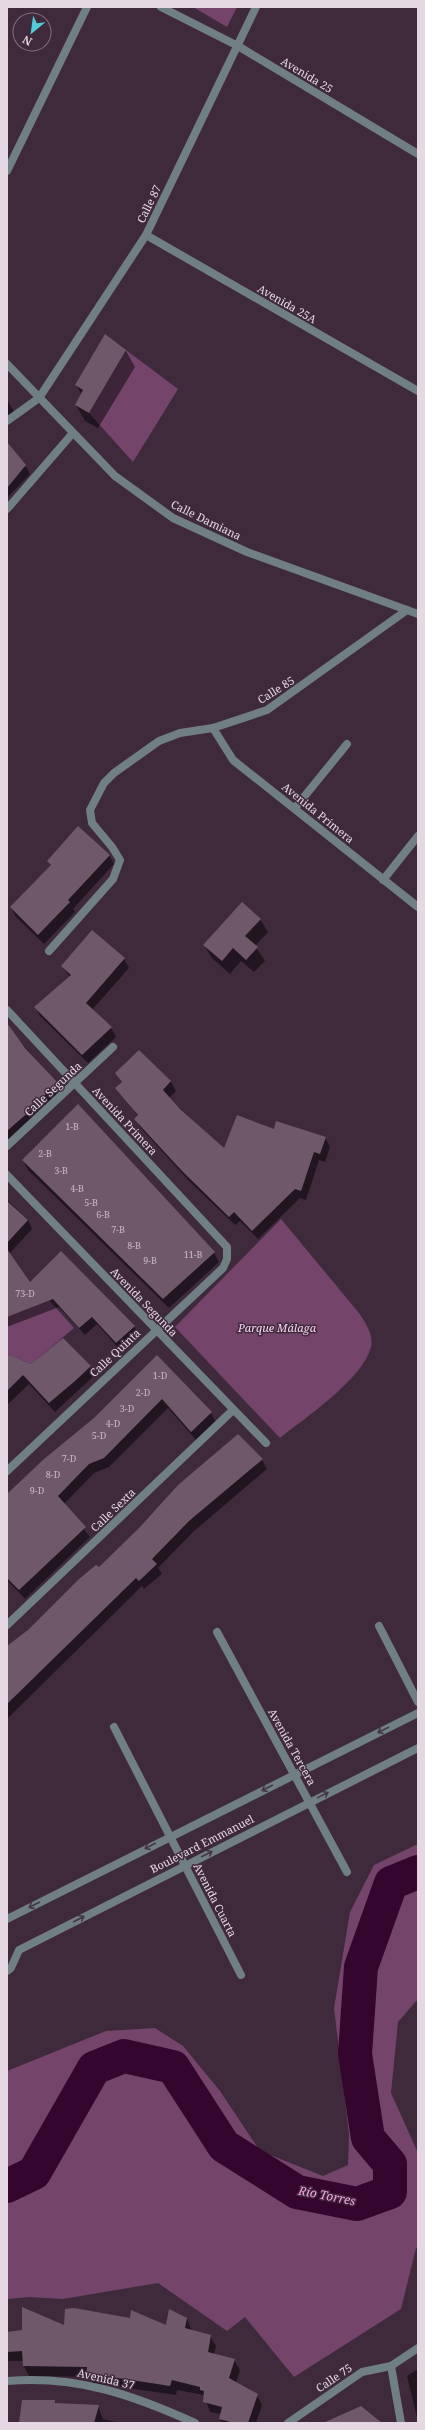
<svg xmlns="http://www.w3.org/2000/svg" width="425" height="2430" font-family="'Noto Serif',serif">
  <rect width="100%" height="100%" fill="#3f2a3b"/>
  <!-- green -->
  <g fill="#74446a">
    <polygon points="193,7 237,7 227,27"/>
    <polygon points="126,350 178,389 133,462 89,413"/>
    <path d="M281,1219L359,1313C365,1322 374,1335 371,1347C363,1379 306,1417 280,1438L175,1327Z"/>
    <polygon points="49,1300 74,1328 31,1364 7,1354 7,1317"/>
    <polygon points="418,1844 418,1999 398,2022 391,2093 418,2153 418,2247 416,2248 401,2309 294,2377 245,2317 227,2331 158,2283 63,2299 29,2297 8,2299 7,2301 7,2071 106,2031 155,2028 183,2046 220,2091 260,2151 323,2176 348,2165 349,2134 334,2008 350,1912 374,1865"/>
  </g>
  <!-- shadow -->
  <g fill="#0007">
    <polygon points="105,336 126,351 135,367 98,428 85,421 76,405 82,395 76,385"/>
    <polygon points="7,400 18,418 7,426"/>
    <polygon points="7,447 25,465 30,474 7,498"/>
    <polygon points="109,855 114,864 73,909 75,912 44,944 16,917 11,908 51,866 48,861"/>
    <polygon points="260,919 268,932 255,946 265,961 254,972 241,961 230,974 212,958 204,945"/>
    <polygon points="124,959 129,968 92,1010 111,1028 116,1037 88,1063 40,1016 35,1007 70,977 62,966"/>
    <polygon points="7,1027 56,1082 62,1091 7,1145"/>
    <polygon points="139,1052 171,1082 176,1091 169,1098 224,1150 274,1131 325,1137 330,1147 325,1162 319,1160 306,1200 300,1198 258,1239 240,1221 235,1225 188,1180 141,1128 135,1119 138,1116 117,1088 122,1083 116,1073"/>
    <polygon points="23,1160 214,1253 219,1262 169,1308 28,1170"/>
    <polygon points="7,1200 28,1220 32,1229 9,1254 30,1283 134,1326 139,1335 121,1351 97,1324 85,1335 59,1307 7,1327"/>
    <polygon points="7,1355 31,1365 90,1366 95,1375 55,1412 29,1384 7,1405"/>
    <polygon points="157,1356 211,1413 216,1422 197,1441 168,1408 109,1467 94,1473 64,1504 90,1537 25,1599 7,1580 7,1495 95,1419"/>
    <polygon points="238,1435 262,1460 267,1469 194,1531 158,1568 162,1574 144,1589 142,1586 7,1719 7,1650 99,1569"/>
    <polygon points="187,2319 192,2331 210,2336 216,2346 214,2355 234,2360 240,2370 236,2383 257,2395 262,2405 256,2423 222,2423 220,2419 221,2414 210,2412 204,2395 177,2390 176,2395 93,2383 89,2377 29,2376 24,2366 24,2361 9,2361 7,2359 7,2333 65,2326 167,2327"/>
    <polygon points="418,2369 418,2422 407,2376"/>
    <polygon points="55,2401 56,2404 98,2406 103,2419 119,2423 20,2423"/>
  </g>
  <g fill="none" stroke-linecap="round" stroke-linejoin="round">
    <!-- river -->
    <polyline stroke="#34062e" stroke-width="34" points="7,2186 34,2173 94,2068 124,2056 173,2067 224,2146 297,2192 357,2204 390,2192 390,2164 368,2138 355,2054 361,1967 391,1883 418,1872"/>
  </g>
  <!-- building -->
  <g fill="#6f586a">
    <polygon points="105,334 126,350 89,413 75,405 83,390 75,385"/>
    <polygon points="7,442 26,465 7,488"/>
    <polygon points="78,826 110,855 68,900 70,902 38,935 10,907 51,865 47,861"/>
    <polygon points="242,902 261,919 245,936 258,947 246,960 233,948 222,961 203,945"/>
    <polygon points="92,930 125,958 86,1003 112,1027 82,1055 34,1007 71,975 61,966"/>
    <polygon points="7,1023 25,1048 57,1082 31,1110 7,1131"/>
    <polygon points="139,1050 171,1081 163,1090 180,1109 224,1148 237,1115 274,1129 276,1121 326,1137 320,1154 314,1152 301,1191 295,1189 252,1231 234,1212 229,1217 182,1171 134,1119 138,1115 115,1088 122,1082 115,1073"/>
    <polygon points="78,1104 215,1252 163,1299 22,1160"/>
    <polygon points="7,1201 28,1220 7,1243"/>
    <polygon points="7,1249 30,1282 61,1251 135,1326 116,1343 92,1317 79,1328 53,1299 7,1317"/>
    <polygon points="63,1338 91,1366 75,1381 49,1403 23,1375 7,1391 7,1354 31,1364"/>
    <polygon points="157,1355 212,1412 191,1432 162,1399 104,1458 89,1464 58,1496 86,1527 19,1590 7,1578 7,1494 44,1459 94,1418"/>
    <polygon points="238,1434 263,1459 189,1521 152,1559 157,1564 139,1581 136,1578 7,1704 7,1646 28,1630 79,1579 96,1565 99,1567 140,1527 178,1485"/>
    <polygon points="22,2307 64,2325 65,2309 74,2308 130,2318 131,2310 166,2325 169,2309 187,2318 185,2328 211,2335 208,2352 235,2359 229,2378 258,2394 248,2423 234,2423 219,2419 222,2407 203,2402 204,2391 200,2390 200,2387 172,2380 170,2386 86,2373 87,2367 23,2366 22,2351 7,2352 7,2332 22,2330"/>
    <polygon points="22,2400 55,2400 55,2403 99,2405 94,2423 19,2423"/>
    <polygon points="361,2406 382,2423 323,2423"/>
  </g>
  <g fill="none" stroke-linecap="round" stroke-linejoin="round">
    <!-- minor -->
    <g stroke="#707f81" stroke-width="8">
      <polyline points="161,7 238,46 418,154"/>
      <polyline points="7,171 87,7"/>
      <polyline points="146,235 418,391"/>
      <polyline points="7,421 39,398 146,235 256,7"/>
      <polyline points="7,509 72,434"/>
      <polyline points="213,728 233,760 418,907"/>
      <polyline points="295,808 347,744"/>
      <polyline points="383,880 418,836"/>
      <polyline points="49,951 113,879 120,860 112,847 92,823 90,810 104,783 114,773 159,741 180,733 213,728 267,710 407,610"/>
      <polyline points="7,1010 227,1247 227,1259 223,1268 7,1471"/>
      <polyline points="7,1146 113,1047"/>
      <polyline points="7,1175 266,1443"/>
      <polyline points="7,1625 233,1410"/>
      <polyline points="379,1626 418,1702"/>
      <polyline points="217,1632 347,1872"/>
      <polyline points="114,1727 241,1975"/>
      <polyline points="7,1919 418,1713"/>
      <polyline points="7,1971 11,1968 19,1950 418,1748"/>
      <polyline points="391,2366 401,2423"/>
      <path d="M7,2381C77,2375 133,2395 195,2423"/>
      <polyline points="288,2423 362,2372 391,2366 418,2348"/>
    </g>
    <!-- tertiary -->
    <polyline stroke="#707f81" stroke-width="8" points="7,364 115,476 173,518 247,552 418,614"/>
  </g>
  <!-- one-way arrows -->
  <defs><path id="oneway-shaft" d="M-6 0H5M1.5-3L5.5 0L1.5 3" fill="none" stroke-width="1.6" stroke-linecap="round" stroke-linejoin="round"/></defs>
  <g stroke="#463746">
    <use href="#oneway-shaft" transform="translate(383 1730) rotate(154)"/>
    <use href="#oneway-shaft" transform="translate(267 1788) rotate(153)"/>
    <use href="#oneway-shaft" transform="translate(323 1795) rotate(-26)"/>
    <use href="#oneway-shaft" transform="translate(150 1846) rotate(153)"/>
    <use href="#oneway-shaft" transform="translate(207 1854) rotate(-27)"/>
    <use href="#oneway-shaft" transform="translate(34 1905) rotate(153)"/>
    <use href="#oneway-shaft" transform="translate(79 1919) rotate(-27)"/>
  </g>
  <g text-anchor="middle" stroke-width="3" stroke-linejoin="round" paint-order="stroke">
    <!-- number labels -->
    <g font-size="9" fill="#c8b8c4">
      <text x="72" y="1130">1-B</text>
      <text x="45" y="1157">2-B</text>
      <text x="61" y="1174">3-B</text>
      <text x="77" y="1192">4-B</text>
      <text x="91" y="1206">5-B</text>
      <text x="103" y="1218">6-B</text>
      <text x="118" y="1233">7-B</text>
      <text x="134" y="1249">8-B</text>
      <text x="193" y="1258">11-B</text>
      <text x="150" y="1264">9-B</text>
      <text x="25" y="1297">73-D</text>
      <text x="160" y="1379">1-D</text>
      <text x="143" y="1396">2-D</text>
      <text x="127" y="1412">3-D</text>
      <text x="113" y="1427">4-D</text>
      <text x="99" y="1439">5-D</text>
      <text x="69" y="1462">7-D</text>
      <text x="53" y="1478">8-D</text>
      <text x="37" y="1494">9-D</text>
    </g>
    <!-- street labels -->
    <g font-size="11" fill="#e5d8e2" stroke="#3f2a3b">
      <text transform="translate(307 75) rotate(31)" y="4">Avenida 25</text>
      <text transform="translate(149 204) rotate(-64)" y="4">Calle 87</text>
      <text transform="translate(287 304) rotate(30)" y="4">Avenida 25A</text>
      <text transform="translate(206 520) rotate(26)" y="4">Calle Damiana</text>
      <text transform="translate(276 690) rotate(-32)" y="4">Calle 85</text>
      <text transform="translate(318 813) rotate(39)" y="4">Avenida Primera</text>
      <text transform="translate(53 1089) rotate(-43)" y="4">Calle Segunda</text>
      <text transform="translate(125 1121) rotate(47)" y="4">Avenida Primera</text>
      <text transform="translate(144 1302) rotate(46)" y="4">Avenida Segunda</text>
      <text transform="translate(115 1353) rotate(-43)" y="4">Calle Quinta</text>
      <text transform="translate(113 1510) rotate(-44)" y="4">Calle Sexta</text>
      <text transform="translate(292 1747) rotate(61)" y="4">Avenida Tercera</text>
      <text transform="translate(202 1844) rotate(-27)" y="4">Boulevard Emmanuel</text>
      <text transform="translate(215 1900) rotate(63)" y="4">Avenida Cuarta</text>
      <text transform="translate(334 2378) rotate(-34)" y="4">Calle 75</text>
      <text transform="translate(106 2379) rotate(13)" y="4">Avenida 37</text>
    </g>
    <!-- park labels -->
    <g font-size="11" font-style="italic" fill="#fdd7f4" stroke="#3f2a3b">
      <text x="277" y="1332">Parque Málaga</text>
    </g>
    <!-- water labels -->
    <g font-size="12" font-style="italic" fill="#fea3ec" stroke="#3f2a3b">
      <text transform="translate(327 2196) rotate(11)" y="4">Río Torres</text>
    </g>
  </g>
  <!-- border -->
  <rect width="425" height="2430" fill="none" stroke="#e5d8e2" stroke-width="16"/>
  <!-- north arrow -->
  <g transform="translate(32 32) rotate(209)"><circle r="19" fill="#3f2a3b" stroke="#81707e"/>
  <path d="M0-3L7 15L0 10L-7 15Z" fill="#52cbd7"/>
  <text y="-6" font-size="11" font-weight="bold" text-anchor="middle" fill="#e5d8e2">N</text>
  </g>
</svg>
